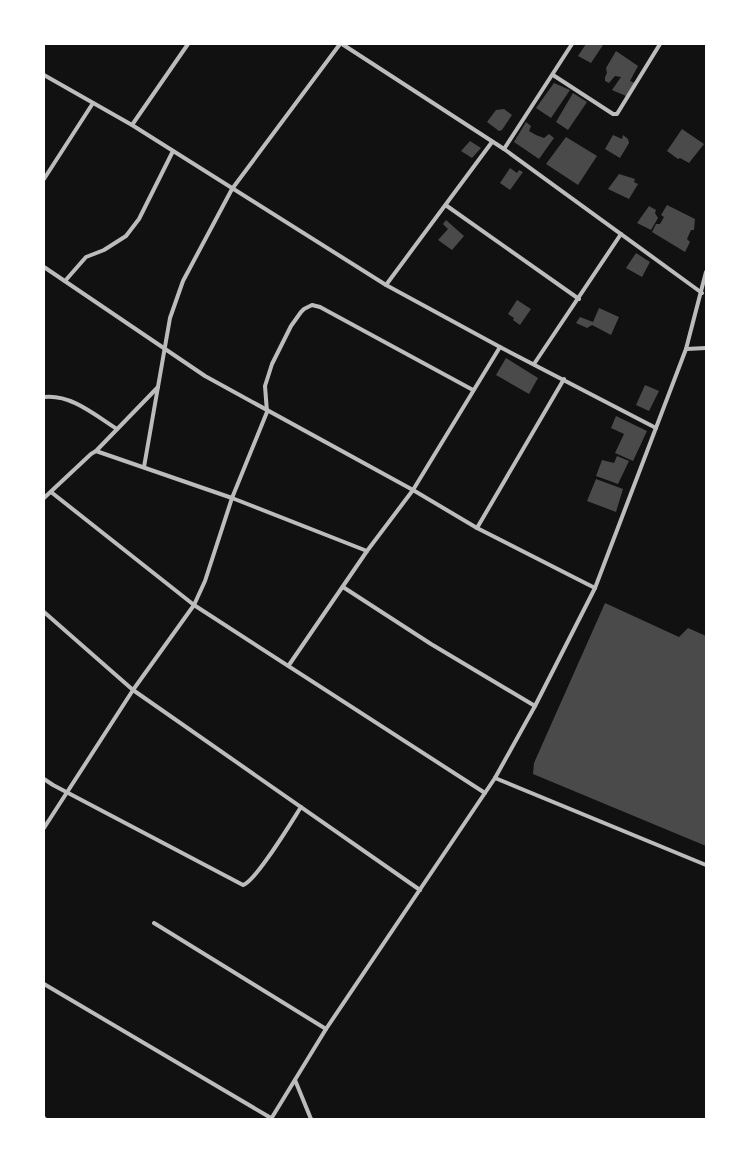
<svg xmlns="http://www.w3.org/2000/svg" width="750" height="1163" font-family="Overpass,sans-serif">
  <rect width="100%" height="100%" fill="#111"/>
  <!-- building -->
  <g fill="#4a4a4a">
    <polygon points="586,44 603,45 591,63 578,56"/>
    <polygon points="616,51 638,66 630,81 635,83 626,96 612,90 621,77 615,76 609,83 605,81 605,77 607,73 606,68"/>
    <polygon points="554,83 570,90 551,118 536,108"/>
    <polygon points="573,93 587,102 568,130 556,122"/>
    <polygon points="504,109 512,115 502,130 499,131 487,122 496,110"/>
    <polygon points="526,122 531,126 529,131 536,135 544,138 549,134 554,138 539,159 514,142"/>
    <polygon points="682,129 704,144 689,163 680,158 678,159 667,151"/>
    <polygon points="613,135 622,139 623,135 628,139 629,143 620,158 605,149"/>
    <polygon points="566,137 597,156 578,185 546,164"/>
    <polygon points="470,141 481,148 472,158 461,151"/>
    <polygon points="510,168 517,173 519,170 523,172 510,190 500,183"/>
    <polygon points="619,174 635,179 634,182 638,184 629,199 608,189"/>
    <polygon points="667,205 695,219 694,230 691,230 687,239 690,242 685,252 652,232 656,224 660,224 664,217 661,215"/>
    <polygon points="649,206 656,210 655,213 658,218 651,230 637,223"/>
    <polygon points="446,220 464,236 452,250 438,240 448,229 443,224"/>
    <polygon points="636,253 650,262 642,277 626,268"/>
    <polygon points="517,300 531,309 520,325 513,320 514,318 508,314"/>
    <polygon points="599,308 619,317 611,335 592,325 587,328 576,323 580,317 593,322"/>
    <polygon points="506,358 538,378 529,394 496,375"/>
    <polygon points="645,385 659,391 649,411 636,405"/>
    <polygon points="616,416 647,431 633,461 615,453 624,434 611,428"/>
    <polygon points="617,456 629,461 618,484 596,476 602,460 614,463"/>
    <polygon points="596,479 623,489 616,512 587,501"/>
    <polygon points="605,603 679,637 688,628 706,636 706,846 533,774 534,763"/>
  </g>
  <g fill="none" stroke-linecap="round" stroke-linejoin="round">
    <!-- minor -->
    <g stroke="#bcbcbc" stroke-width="4">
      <polyline points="342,44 504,149 702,293"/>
      <polyline points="44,75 132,125 386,285 500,347 656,428"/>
      <polyline points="553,75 613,114 617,114 660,44"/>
      <polyline points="132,125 188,44"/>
      <polyline points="504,149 572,44"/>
      <polyline points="44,179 93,103"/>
      <polyline points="447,206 579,299"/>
      <polyline points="44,267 205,376 413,490 477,528 595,588"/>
      <polyline points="65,281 86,257 104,250 126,236 139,219 173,151"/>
      <polyline points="386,285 492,142"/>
      <polyline points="686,349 706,348"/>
      <polyline points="534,364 621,234"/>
      <path d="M44,397C71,394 95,415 117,429"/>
      <polyline points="96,451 232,498 367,551"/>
      <polyline points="144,467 170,318 183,281 232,189 340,44"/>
      <polyline points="51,492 194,605 485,793"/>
      <polyline points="44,498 91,454 96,451 158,387"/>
      <polyline points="477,528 564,379"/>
      <polyline points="343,587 431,644 535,706"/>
      <polyline points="44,612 133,690 420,890"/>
      <polyline points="289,665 367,551 413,490 500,347"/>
      <polyline points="495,778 706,865"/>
      <path d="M44,779L53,785L243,885C256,881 292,821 301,807"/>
      <polyline points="44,828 133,690 194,605 205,581 232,498 267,412 265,386 272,364 291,326 301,312 304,309 312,305 320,307 473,390"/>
      <polyline points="154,923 326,1029"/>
      <polyline points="44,984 271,1118"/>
      <polyline points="295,1080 311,1119"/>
      <polyline points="44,1118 45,1119"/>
      <polyline points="271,1119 326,1029 495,778 535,706 595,588 686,349 706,272"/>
    </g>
  </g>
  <!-- border -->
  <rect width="750" height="1163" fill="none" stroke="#ffffff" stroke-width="90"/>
</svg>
